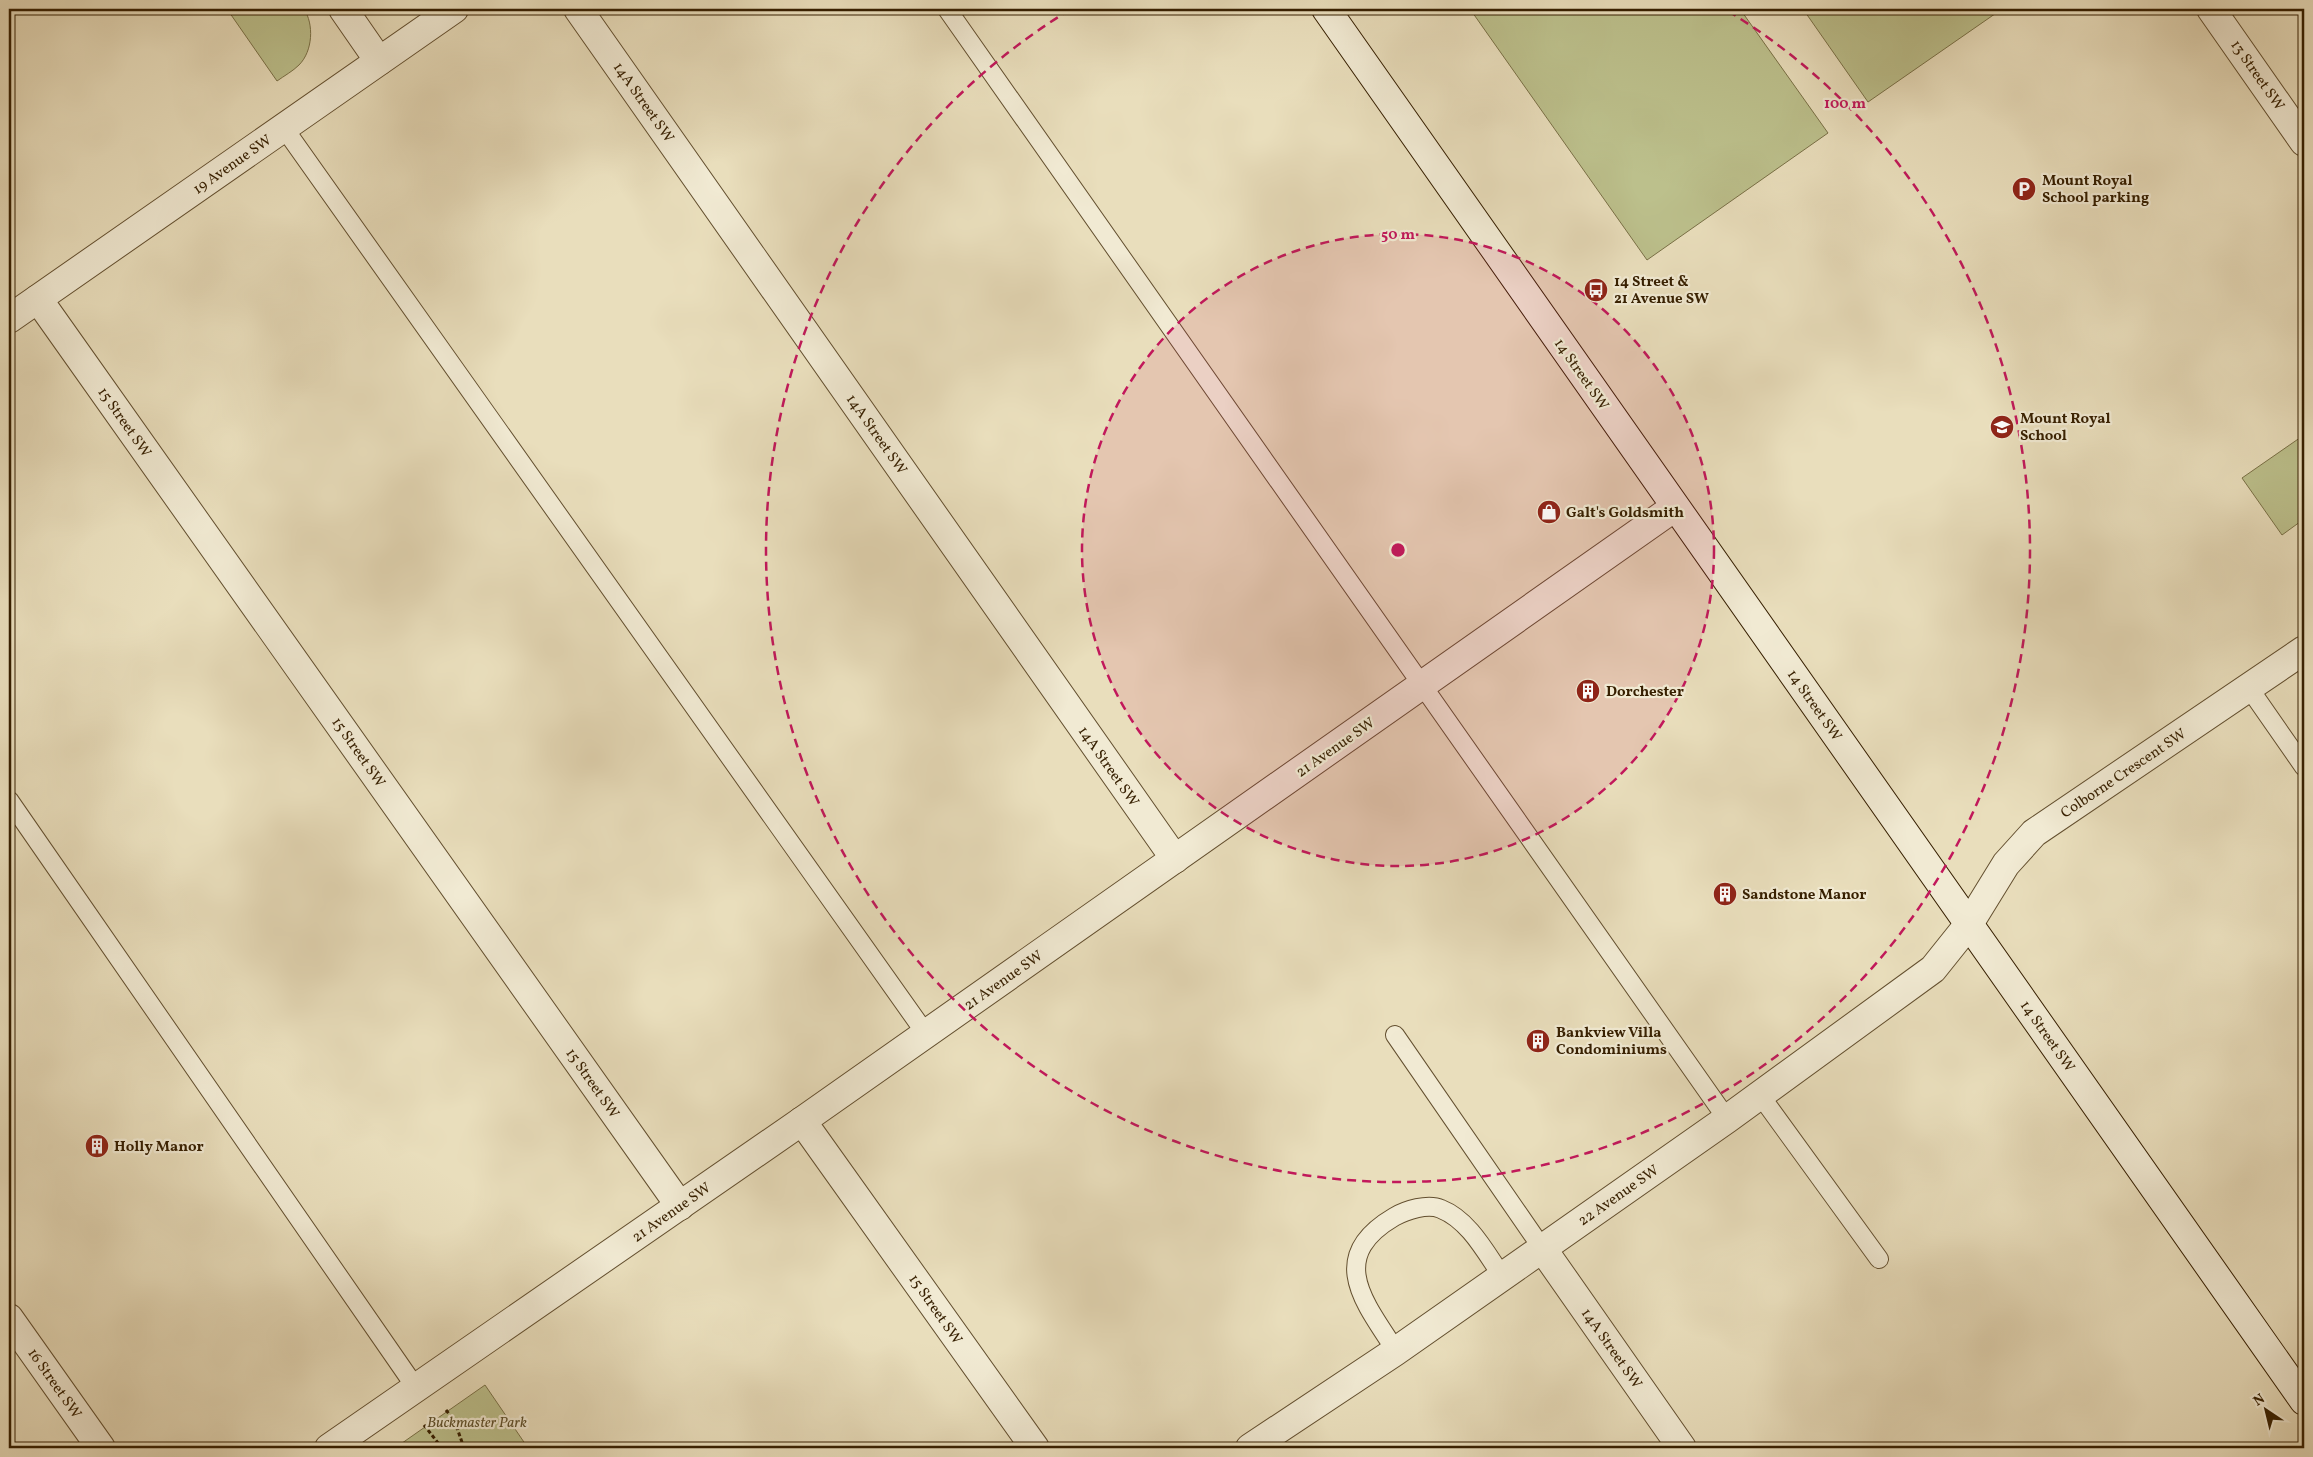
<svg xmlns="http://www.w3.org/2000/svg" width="2313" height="1457" font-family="Vollkorn,serif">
  <rect width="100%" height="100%" fill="#e9debc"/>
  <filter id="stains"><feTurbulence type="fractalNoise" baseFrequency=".004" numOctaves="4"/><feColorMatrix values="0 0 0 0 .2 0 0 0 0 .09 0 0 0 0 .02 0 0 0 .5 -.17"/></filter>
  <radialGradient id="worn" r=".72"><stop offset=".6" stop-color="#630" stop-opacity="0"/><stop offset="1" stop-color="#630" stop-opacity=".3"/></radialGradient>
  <!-- green -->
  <g fill="#bcc08c" stroke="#797046">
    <path d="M227,9H304C314,24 313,51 299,65C293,71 284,76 277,81Z"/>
    <polygon points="1470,9 1740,9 1828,133 1647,260"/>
    <polygon points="1803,9 2002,9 1868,102"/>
    <polygon points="2304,435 2304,519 2282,535 2242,478"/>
    <polygon points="485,1385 528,1448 395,1448"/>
  </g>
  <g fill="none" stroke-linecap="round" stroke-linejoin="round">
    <!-- service casing -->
    <g stroke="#634f2f" stroke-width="20">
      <g id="service">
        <polyline points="947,9 1727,1119"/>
        <polyline points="284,128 926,1034"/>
        <polyline points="2249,688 2304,767"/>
        <polyline points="9,800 416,1388"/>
        <polyline points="1395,1035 1542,1248"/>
        <polyline points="1760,1095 1879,1259"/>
        <path d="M1396,1351C1364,1302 1326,1257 1394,1217C1406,1210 1428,1203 1441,1209C1469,1220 1486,1253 1502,1276"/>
      </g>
    </g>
    <!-- minor casing -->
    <g stroke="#634f2f" stroke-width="30">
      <g id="minor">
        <polyline points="343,9 379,61"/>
        <polyline points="578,9 1175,859"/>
        <polyline points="2211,9 2304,142"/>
        <polyline points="38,299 680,1206"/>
        <polyline points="9,319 454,9"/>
        <polyline points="802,1121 1035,1448"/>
        <polyline points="1542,1248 1682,1448"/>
        <polyline points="9,1318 101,1448"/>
        <polyline points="329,1448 802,1121 1675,507"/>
        <polyline points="1250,1448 1396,1351 1727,1119 1933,969 1969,924 2006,864 2034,833 2304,650"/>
      </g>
    </g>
    <!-- secondary casing -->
    <g stroke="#361f00" stroke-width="30">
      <polyline id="secondary" points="1326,9 2304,1401"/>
    </g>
    <!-- path -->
    <g stroke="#361f00" stroke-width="3" stroke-dasharray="4 2.5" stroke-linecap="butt">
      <polyline points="446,1410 455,1422 464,1448"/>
      <polyline points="424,1425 442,1448"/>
    </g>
    <!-- service -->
    <use href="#service" stroke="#f1ead3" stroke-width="18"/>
    <!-- minor -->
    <use href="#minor" stroke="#f1ead3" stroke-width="28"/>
    <!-- secondary -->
    <use href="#secondary" stroke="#f1ead3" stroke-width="28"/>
  </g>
  <!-- distance rings -->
  <circle cx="1398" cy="550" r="316" fill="#c2185b" fill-opacity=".12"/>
  <g fill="none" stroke="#c2185b" stroke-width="2.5" stroke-dasharray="9 6">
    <circle cx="1398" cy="550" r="316"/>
    <path d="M1728 11A632 632 0 1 1 1068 11"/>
  </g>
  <!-- icons -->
  <defs>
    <g id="parking-disc" transform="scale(1.25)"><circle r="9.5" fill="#8f2418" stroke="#f1ead3"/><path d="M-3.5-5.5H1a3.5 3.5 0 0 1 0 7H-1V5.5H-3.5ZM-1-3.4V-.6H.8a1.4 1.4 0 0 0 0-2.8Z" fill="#fff"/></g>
    <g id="bus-disc" transform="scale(1.25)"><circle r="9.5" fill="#8f2418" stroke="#f1ead3"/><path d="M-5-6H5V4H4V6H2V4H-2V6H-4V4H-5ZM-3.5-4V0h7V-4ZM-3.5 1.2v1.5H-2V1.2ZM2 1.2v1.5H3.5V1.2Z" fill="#fff"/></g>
    <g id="school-disc" transform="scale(1.25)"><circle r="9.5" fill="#8f2418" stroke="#f1ead3"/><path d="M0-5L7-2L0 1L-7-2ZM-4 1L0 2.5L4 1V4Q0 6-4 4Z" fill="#fff"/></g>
    <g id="shop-disc" transform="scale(1.25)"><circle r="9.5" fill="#8f2418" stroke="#f1ead3"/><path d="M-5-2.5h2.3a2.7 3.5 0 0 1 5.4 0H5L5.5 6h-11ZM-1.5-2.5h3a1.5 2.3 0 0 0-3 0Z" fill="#fff"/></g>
    <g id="building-disc" transform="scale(1.25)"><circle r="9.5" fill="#8f2418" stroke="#f1ead3"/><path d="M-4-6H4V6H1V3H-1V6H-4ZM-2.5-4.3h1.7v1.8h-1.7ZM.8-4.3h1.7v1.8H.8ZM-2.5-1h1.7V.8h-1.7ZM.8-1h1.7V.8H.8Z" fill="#fff"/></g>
  </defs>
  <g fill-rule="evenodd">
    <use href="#parking-disc" x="2024" y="189"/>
    <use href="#bus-disc" x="1596" y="290"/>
    <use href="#school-disc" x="2002" y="427"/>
    <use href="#shop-disc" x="1549" y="512"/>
    <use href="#building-disc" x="1588" y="691"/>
    <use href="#building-disc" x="1725" y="894"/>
    <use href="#building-disc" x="1538" y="1041"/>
    <use href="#building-disc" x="97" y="1146"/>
  </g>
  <g text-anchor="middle" stroke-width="4.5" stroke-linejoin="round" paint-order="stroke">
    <!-- street labels -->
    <g font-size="15" fill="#361f00" stroke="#f1ead3">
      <text transform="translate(2258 75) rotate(55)" y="5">13 Street SW</text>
      <text transform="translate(644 102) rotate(55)" y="5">14A Street SW</text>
      <text transform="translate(232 164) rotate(-35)" y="5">19 Avenue SW</text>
      <text transform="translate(1582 374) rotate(55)" y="5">14 Street SW</text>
      <text transform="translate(125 422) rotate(55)" y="5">15 Street SW</text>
      <text transform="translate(877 434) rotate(55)" y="5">14A Street SW</text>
      <text transform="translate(1815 705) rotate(55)" y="5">14 Street SW</text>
      <text transform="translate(1335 747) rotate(-35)" y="5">21 Avenue SW</text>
      <text transform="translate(359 752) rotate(55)" y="5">15 Street SW</text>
      <text transform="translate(1109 766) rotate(55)" y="5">14A Street SW</text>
      <text transform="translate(2123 773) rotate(-34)" y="5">Colborne Crescent SW</text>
      <text transform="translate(1003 980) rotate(-35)" y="5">21 Avenue SW</text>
      <text transform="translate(2048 1036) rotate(55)" y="5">14 Street SW</text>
      <text transform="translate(593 1083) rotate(55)" y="5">15 Street SW</text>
      <text transform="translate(1618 1195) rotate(-35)" y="5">22 Avenue SW</text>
      <text transform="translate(671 1212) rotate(-35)" y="5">21 Avenue SW</text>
      <text transform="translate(936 1309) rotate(55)" y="5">15 Street SW</text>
      <text transform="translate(1612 1348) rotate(55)" y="5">14A Street SW</text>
      <text transform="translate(55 1383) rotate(55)" y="5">16 Street SW</text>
    </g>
    <!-- poi labels -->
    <g font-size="15" font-weight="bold" fill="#361f00" stroke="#f1ead3" text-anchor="start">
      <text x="2042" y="185">Mount Royal<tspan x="2042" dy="17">School parking</tspan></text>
      <text x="1614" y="286">14 Street &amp;<tspan x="1614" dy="17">21 Avenue SW</tspan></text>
      <text x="2020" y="423">Mount Royal<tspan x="2020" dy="17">School</tspan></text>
      <text x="1566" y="517">Galt's Goldsmith</text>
      <text x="1606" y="696">Dorchester</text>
      <text x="1742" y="899">Sandstone Manor</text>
      <text x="1556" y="1037">Bankview Villa<tspan x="1556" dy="17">Condominiums</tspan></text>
      <text x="114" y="1151">Holly Manor</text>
    </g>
    <!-- park labels -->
    <g font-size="15" font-style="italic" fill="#5e4f2a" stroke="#f1ead3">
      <text x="477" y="1427">Buckmaster Park</text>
    </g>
  </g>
  <circle cx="1398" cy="550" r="8" fill="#c2185b" stroke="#f1ead3" stroke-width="2.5"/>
  <g font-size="15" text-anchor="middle" font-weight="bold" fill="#c2185b" stroke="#f1ead3" stroke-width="4.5" stroke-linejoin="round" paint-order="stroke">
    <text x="1845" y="108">100 m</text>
    <text x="1398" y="239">50 m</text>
  </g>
  <!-- margin -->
  <rect width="2313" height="1457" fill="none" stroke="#e9debc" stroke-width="30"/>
  <rect x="10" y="10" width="2293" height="1437" fill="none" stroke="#361f00" stroke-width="2.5"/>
  <rect x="15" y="15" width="2283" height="1427" fill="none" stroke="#361f00"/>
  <!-- north arrow -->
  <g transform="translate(2266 1410) rotate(325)" stroke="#f1ead3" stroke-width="4" paint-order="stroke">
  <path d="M0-4L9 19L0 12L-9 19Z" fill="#361f00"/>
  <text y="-8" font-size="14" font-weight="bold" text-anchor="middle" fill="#361f00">N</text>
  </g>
  <rect width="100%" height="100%" filter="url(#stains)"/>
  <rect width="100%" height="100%" fill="url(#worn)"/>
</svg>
